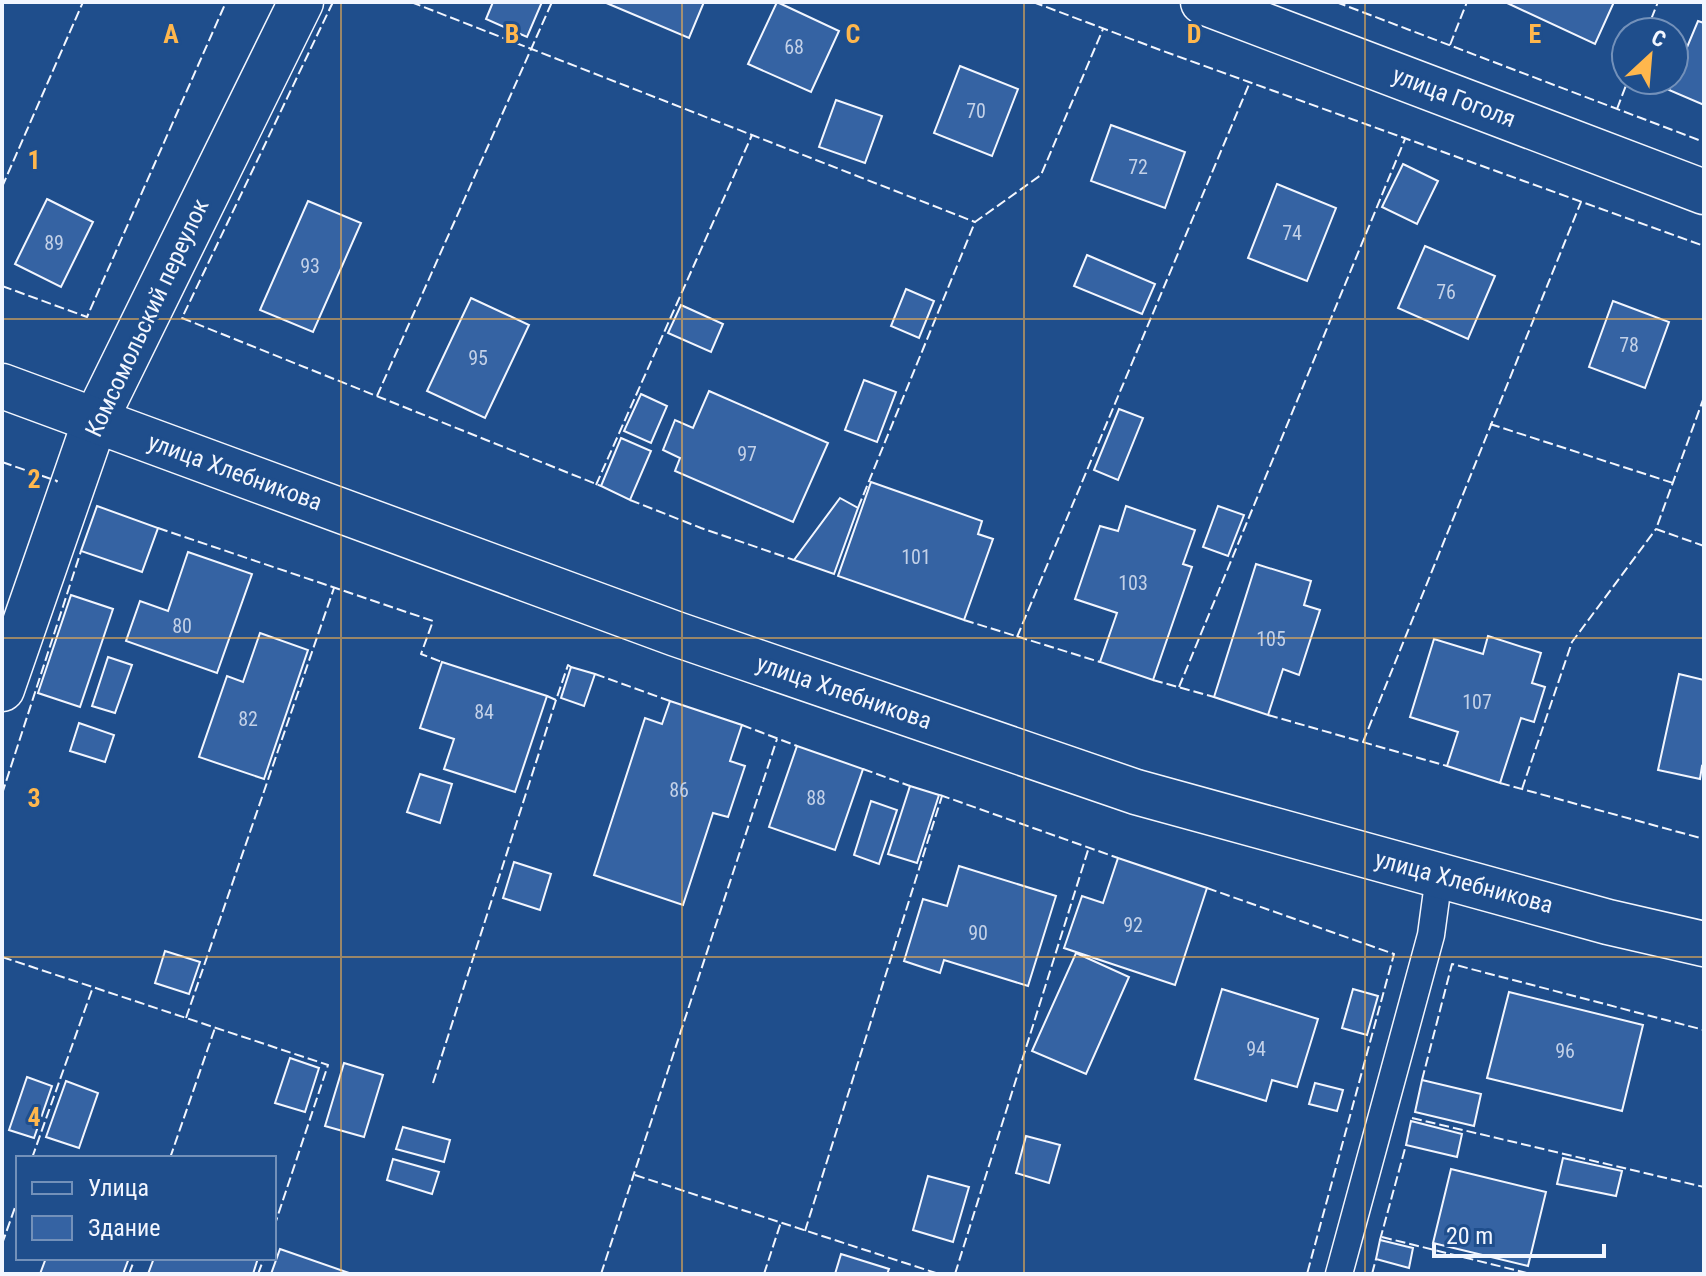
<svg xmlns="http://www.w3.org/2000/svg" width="1706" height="1276" font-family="'Roboto Condensed',sans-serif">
  <rect width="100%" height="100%" fill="#1f4e8c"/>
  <!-- building -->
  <g fill="#3563a3" stroke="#f2f6ff" stroke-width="2">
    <polygon points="493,2 542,2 527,37 486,19"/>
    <polygon points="604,2 704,2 689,38"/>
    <polygon points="777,2 839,31 811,92 748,64"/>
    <polygon points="1505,2 1614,2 1595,44"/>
    <polygon points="1698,21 1704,23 1704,105 1669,90"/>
    <polygon points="960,66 1018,89 992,156 934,133"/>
    <polygon points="836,100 882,116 865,163 819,147"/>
    <polygon points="1111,125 1185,152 1165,208 1091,181"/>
    <polygon points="1403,164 1438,181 1417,224 1382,207"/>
    <polygon points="1277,184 1336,208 1307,281 1248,258"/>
    <polygon points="47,199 93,222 61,287 15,264"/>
    <polygon points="308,201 361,223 313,332 260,310"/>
    <polygon points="1425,246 1495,276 1468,339 1398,308"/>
    <polygon points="1087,255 1155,284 1142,314 1074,286"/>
    <polygon points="906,289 934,301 919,338 891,326"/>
    <polygon points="471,298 529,325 485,418 427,391"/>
    <polygon points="1613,301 1669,322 1645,388 1589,367"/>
    <polygon points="681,305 723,324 711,352 668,333"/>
    <polygon points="864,380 896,392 877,442 845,430"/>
    <polygon points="709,391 828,443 793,522 675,471 680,458 663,450 675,420 693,428"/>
    <polygon points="641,394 667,406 651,443 624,431"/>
    <polygon points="1119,409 1143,418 1118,480 1094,470"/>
    <polygon points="621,438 651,451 630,500 601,486"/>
    <polygon points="871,482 982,521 978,534 993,539 964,620 838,576"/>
    <polygon points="840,498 858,508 834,574 794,560"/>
    <polygon points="97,506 158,528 142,572 81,551"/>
    <polygon points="1126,506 1195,530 1183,564 1192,567 1153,680 1100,662 1117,613 1075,599 1100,526 1118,531"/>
    <polygon points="1218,506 1244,515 1228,556 1203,547"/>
    <polygon points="188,552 252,574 217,673 126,641 140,601 168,611"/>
    <polygon points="1256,564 1311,581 1304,605 1320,610 1299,675 1283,669 1268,715 1214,697"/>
    <polygon points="71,595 113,609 80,707 38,693"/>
    <polygon points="260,633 308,650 264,779 199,757 227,676 243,682"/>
    <polygon points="1488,636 1541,653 1532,683 1545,687 1534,722 1521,718 1500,783 1447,766 1458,732 1410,717 1434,639 1483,654"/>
    <polygon points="108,657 132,665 115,713 92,706"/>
    <polygon points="442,662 547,696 515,792 444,769 454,739 420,728"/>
    <polygon points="571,667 595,674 584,706 561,698"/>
    <polygon points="1679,674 1704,680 1704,767 1702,766 1700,779 1658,770"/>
    <polygon points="670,701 742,725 730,761 745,766 728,817 713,813 683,905 594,875 645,718 662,724"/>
    <polygon points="79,723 114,735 105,762 70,751"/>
    <polygon points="797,746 863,769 835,850 769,827"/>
    <polygon points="420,774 452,784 440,823 407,812"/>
    <polygon points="910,786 939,795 917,863 888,854"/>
    <polygon points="871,801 897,810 879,864 854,855"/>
    <polygon points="1118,858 1207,888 1175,985 1064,948 1082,896 1103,903"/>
    <polygon points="514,862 551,874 540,910 503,898"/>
    <polygon points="959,866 1056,896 1028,986 944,960 940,973 904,961 923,899 947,906"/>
    <polygon points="165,951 200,962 189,994 155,983"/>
    <polygon points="1076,953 1129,977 1086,1074 1032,1051"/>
    <polygon points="1222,989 1318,1019 1297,1087 1272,1080 1266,1101 1195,1079"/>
    <polygon points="1353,989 1378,996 1367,1035 1342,1028"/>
    <polygon points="1509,992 1643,1025 1622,1111 1487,1078"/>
    <polygon points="290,1058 319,1068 305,1112 275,1103"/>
    <polygon points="344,1063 383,1075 364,1137 325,1126"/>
    <polygon points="27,1077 52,1086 34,1138 9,1130"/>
    <polygon points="1422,1080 1481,1094 1474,1126 1415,1112"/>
    <polygon points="66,1081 98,1093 79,1148 46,1137"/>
    <polygon points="1315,1083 1343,1090 1337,1111 1309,1104"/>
    <polygon points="1411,1121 1462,1134 1457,1157 1406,1145"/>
    <polygon points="403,1127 450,1140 444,1162 396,1149"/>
    <polygon points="1026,1136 1060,1145 1049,1183 1016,1173"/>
    <polygon points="1563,1158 1622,1171 1616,1196 1557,1184"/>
    <polygon points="393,1159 439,1172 432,1194 387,1180"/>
    <polygon points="1451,1169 1546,1192 1528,1266 1433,1243"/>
    <polygon points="928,1176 969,1187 953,1242 913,1230"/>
    <polygon points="1380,1240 1413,1248 1409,1268 1376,1259"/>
    <polygon points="280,1249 352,1274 271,1274"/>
    <polygon points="841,1254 889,1269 887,1274 835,1274"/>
    <polygon points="46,1258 129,1258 123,1274 40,1274"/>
    <polygon points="154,1258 258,1258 253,1274 148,1274"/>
  </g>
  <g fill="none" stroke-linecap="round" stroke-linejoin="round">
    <!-- service casing -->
    <g stroke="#f2f6ff" stroke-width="29">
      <polyline id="service" points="1339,1274 1431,935 1439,876"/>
    </g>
    <!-- minor casing -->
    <g stroke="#f2f6ff" stroke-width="47">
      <g id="minor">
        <polyline points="1203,2 1704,192"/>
        <polyline points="2,689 95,421 301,2"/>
      </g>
    </g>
    <!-- tertiary casing -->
    <g stroke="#f2f6ff" stroke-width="47">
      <polyline id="tertiary" points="2,386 676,634 1136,792 1608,922 1704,944"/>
    </g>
    <!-- service -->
    <use href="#service" stroke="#1f4e8c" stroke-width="26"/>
    <!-- minor -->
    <use href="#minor" stroke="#1f4e8c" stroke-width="44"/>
    <!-- tertiary -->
    <use href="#tertiary" stroke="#1f4e8c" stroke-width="44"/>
    <!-- fence -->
    <g stroke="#f2f6ff" stroke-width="2" stroke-dasharray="10 4" stroke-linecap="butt">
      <polyline points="333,2 182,318 601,486"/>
      <polyline points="411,2 975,222"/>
      <polyline points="1033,2 1163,51 1704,246"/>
      <polyline points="1336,2 1704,142"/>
      <polyline points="1646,32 1658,2"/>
      <polyline points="1450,45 1467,2"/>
      <polyline points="1617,109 1628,80"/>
      <polyline points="2,187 83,2"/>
      <polyline points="2,286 87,317 226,2"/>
      <polyline points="377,396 552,2"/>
      <polyline points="1704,397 1656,529 1704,546"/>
      <polyline points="1490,424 1673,483"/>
      <polyline points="2,462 57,481 56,482"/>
      <polyline points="596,485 752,135"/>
      <polyline points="630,500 701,528 794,560"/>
      <polyline points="858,508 975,222 1041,175 1103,29"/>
      <polyline points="158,528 433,621 421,654 442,662"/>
      <polyline points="964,620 1100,662"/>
      <polyline points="1017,637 1250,82"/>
      <polyline points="595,674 670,701"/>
      <polyline points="1153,680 1214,697"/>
      <polyline points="1179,687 1405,139"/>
      <polyline points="547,696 556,700 568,665 571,667"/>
      <polyline points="1268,715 1447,766"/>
      <polyline points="742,725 797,746"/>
      <polyline points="1363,742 1581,202"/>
      <polyline points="863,769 910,786"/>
      <polyline points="1500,783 1704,839"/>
      <polyline points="1522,789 1572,642 1656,529"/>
      <polyline points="2,794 81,551"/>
      <polyline points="940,795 1118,858"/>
      <polyline points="1207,888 1394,954 1307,1274"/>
      <polyline points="2,957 328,1065 274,1227"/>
      <polyline points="186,1018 334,588"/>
      <polyline points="1422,1080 1452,964 1704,1030"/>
      <polyline points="433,1083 556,700"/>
      <polyline points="1412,1118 1704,1187"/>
      <polyline points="32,1158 93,987"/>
      <polyline points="170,1158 215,1028"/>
      <polyline points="635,1175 939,1274"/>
      <polyline points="805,1231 942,796"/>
      <polyline points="1382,1237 1531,1274"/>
      <polyline points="1380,1240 1406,1145"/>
      <polyline points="2,1244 18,1199"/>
      <polyline points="129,1274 135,1258"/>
      <polyline points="258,1274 264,1258"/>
      <polyline points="601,1274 777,739"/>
      <polyline points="764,1274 781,1222"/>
      <polyline points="955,1274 1089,847"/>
      <polyline points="1372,1274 1376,1259"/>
    </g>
  </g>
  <!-- grid -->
  <path fill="none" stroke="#ffb74d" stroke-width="2" stroke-opacity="0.55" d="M341,2V1274M682,2V1274M1024,2V1274M1365,2V1274M2,319H1704M2,638H1704M2,957H1704"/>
  <g text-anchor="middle" stroke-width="6" stroke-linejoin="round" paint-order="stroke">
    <!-- number labels -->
    <g font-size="20" fill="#c3d1e8">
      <text x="794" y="54">68</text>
      <text x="976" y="118">70</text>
      <text x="1138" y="174">72</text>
      <text x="1292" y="240">74</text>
      <text x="54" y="250">89</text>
      <text x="310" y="273">93</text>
      <text x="1446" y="299">76</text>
      <text x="1629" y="352">78</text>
      <text x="478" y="365">95</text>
      <text x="747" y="461">97</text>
      <text x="916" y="564">101</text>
      <text x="1133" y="590">103</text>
      <text x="182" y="633">80</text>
      <text x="1271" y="646">105</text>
      <text x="1477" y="709">107</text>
      <text x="484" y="719">84</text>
      <text x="248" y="726">82</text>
      <text x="679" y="797">86</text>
      <text x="816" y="805">88</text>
      <text x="1133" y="932">92</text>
      <text x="978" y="940">90</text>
      <text x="1256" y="1056">94</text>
      <text x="1565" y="1058">96</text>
    </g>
    <!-- street labels -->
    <g font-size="24" fill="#f2f6ff" stroke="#1f4e8c">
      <text transform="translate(1454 97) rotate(21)" y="8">улица Гоголя</text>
      <text transform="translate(147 318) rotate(-65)" y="8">Комсомольский переулок</text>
      <text transform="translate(235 472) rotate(20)" y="8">улица Хлебникова</text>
      <text transform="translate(844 692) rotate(19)" y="8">улица Хлебникова</text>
      <text transform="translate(1464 882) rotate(15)" y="8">улица Хлебникова</text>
    </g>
  </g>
  <g font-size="26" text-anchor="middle" font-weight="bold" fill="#ffb74d" stroke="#1f4e8c" stroke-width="6" stroke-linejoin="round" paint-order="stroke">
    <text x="171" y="43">A</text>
    <text x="512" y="43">B</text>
    <text x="853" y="43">C</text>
    <text x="1194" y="43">D</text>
    <text x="1535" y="43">E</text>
    <text x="34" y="169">1</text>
    <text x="34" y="488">2</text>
    <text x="34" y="807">3</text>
    <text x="34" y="1126">4</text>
  </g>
  <!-- border -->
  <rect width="1706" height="1276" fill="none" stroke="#f2f6ff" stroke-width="8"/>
  <!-- legend -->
  <rect x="16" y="1156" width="260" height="104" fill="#1f4e8c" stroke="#7391ba" stroke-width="2"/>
  <rect x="32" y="1182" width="40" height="12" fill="#1f4e8c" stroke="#7391ba" stroke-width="2"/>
  <text x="88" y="1196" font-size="24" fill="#f2f6ff">Улица</text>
  <rect x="32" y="1216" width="40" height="24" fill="#3563a3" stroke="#7391ba" stroke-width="2"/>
  <text x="88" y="1236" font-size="24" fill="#f2f6ff">Здание</text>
  <!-- north arrow -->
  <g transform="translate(1650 56) rotate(26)"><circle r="38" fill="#1f4e8c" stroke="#7391ba" stroke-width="2"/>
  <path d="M0-6L14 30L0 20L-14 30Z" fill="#ffb74d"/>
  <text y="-12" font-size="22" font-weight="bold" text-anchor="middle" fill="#f2f6ff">С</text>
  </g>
  <!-- scale -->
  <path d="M1434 1244v12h170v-12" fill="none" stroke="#f2f6ff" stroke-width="4"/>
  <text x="1446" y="1244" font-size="24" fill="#f2f6ff" stroke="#1f4e8c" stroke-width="6" paint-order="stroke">20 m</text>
</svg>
